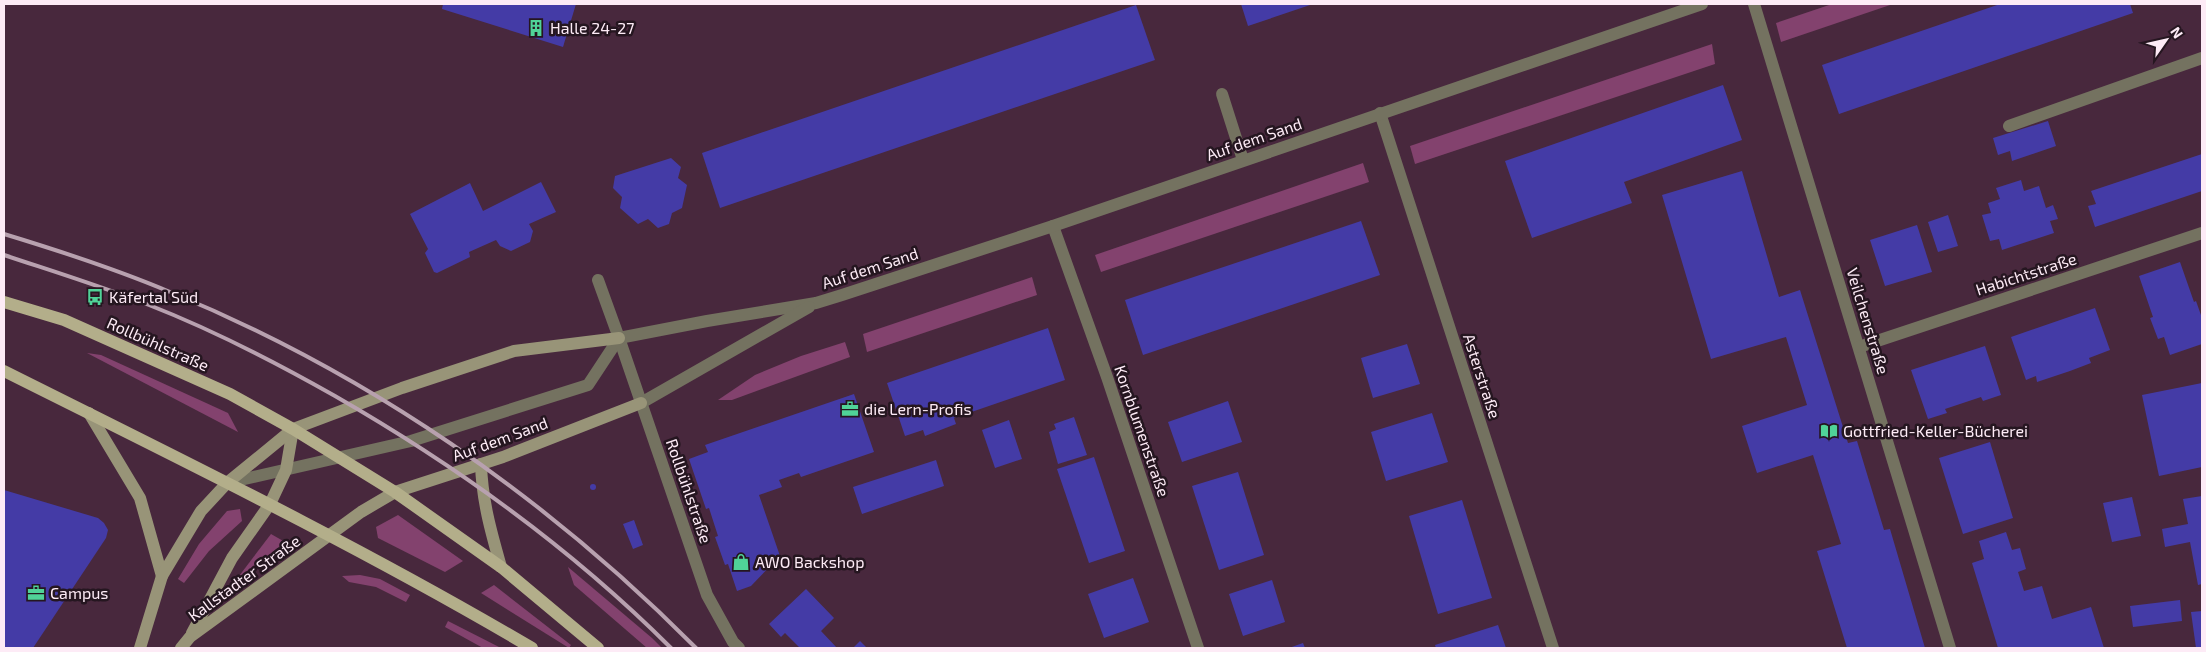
<svg xmlns="http://www.w3.org/2000/svg" width="2206" height="652" font-family="'Exo 2',sans-serif">
  <rect width="100%" height="100%" fill="#48283d"/>
  <!-- green -->
  <g fill="#83426e">
    <polygon points="1832,4 1893,4 1781,42 1776,23"/>
    <polygon points="1712,44 1715,64 1415,164 1410,146"/>
    <polygon points="1363,163 1369,182 1101,272 1095,255"/>
    <polygon points="1032,277 1037,295 867,352 863,334"/>
    <polygon points="845,342 850,357 732,400 718,400 755,375 801,356"/>
    <polygon points="87,353 101,355 228,413 238,432"/>
    <polygon points="240,509 242,521 209,551 184,583 178,579 199,544 227,511"/>
    <polygon points="398,515 463,561 445,572 378,538 376,527"/>
    <polygon points="271,534 285,542 233,584"/>
    <polygon points="568,567 652,638 662,648 647,648 574,585"/>
    <polygon points="360,575 380,579 410,595 406,602 376,587 349,582 342,576"/>
    <polygon points="494,585 571,645 569,648 481,593"/>
    <polygon points="448,621 501,648 483,648 445,627"/>
  </g>
  <!-- building -->
  <g fill="#443ba6">
    <polygon points="443,4 576,4 563,47 442,9"/>
    <polygon points="1241,4 1313,4 1248,26"/>
    <polygon points="2000,4 2130,4 2133,13 1839,114 1822,65"/>
    <polygon points="1136,5 1155,60 720,208 702,153"/>
    <polygon points="1723,85 1742,140 1624,182 1632,203 1532,238 1505,161"/>
    <polygon points="2048,121 2056,146 2012,161 2010,151 1998,155 1993,138"/>
    <polygon points="2202,154 2202,191 2095,227 2088,206 2096,204 2091,191"/>
    <polygon points="671,158 681,167 678,178 687,185 682,208 672,213 669,224 658,228 648,219 638,224 620,208 622,197 613,188 615,176"/>
    <polygon points="1742,171 1779,297 1800,290 1848,443 1857,441 1884,530 1890,529 1925,648 1847,648 1817,551 1841,544 1813,455 1757,473 1742,426 1807,405 1786,337 1711,359 1662,195"/>
    <polygon points="2021,180 2024,191 2039,186 2046,208 2053,205 2058,219 2050,221 2054,233 2002,250 1999,239 1990,241 1982,215 1991,213 1988,203 2000,199 1996,188"/>
    <polygon points="541,182 556,212 529,224 533,231 530,242 511,251 500,246 496,240 469,252 470,257 437,273 434,272 425,253 428,249 410,214 470,183 483,211"/>
    <polygon points="1948,215 1958,246 1938,252 1928,222"/>
    <polygon points="1361,221 1380,275 1143,355 1125,300"/>
    <polygon points="1917,225 1932,272 1885,286 1870,240"/>
    <polygon points="2180,262 2194,302 2196,301 2202,318 2202,344 2170,355 2164,337 2158,339 2150,318 2153,317 2139,276"/>
    <polygon points="2095,308 2110,350 2089,358 2091,363 2070,371 2037,382 2036,376 2026,380 2011,337"/>
    <polygon points="1048,328 1065,380 954,418 956,424 925,436 923,430 905,436 887,383"/>
    <polygon points="1407,344 1420,384 1373,398 1361,358"/>
    <polygon points="1985,346 2001,395 1983,401 1981,397 1945,409 1947,413 1928,419 1911,370"/>
    <polygon points="2202,383 2202,467 2159,476 2142,395"/>
    <polygon points="854,394 874,452 801,477 799,473 779,480 782,487 759,495 780,556 751,586 737,591 728,564 725,565 715,537 718,536 709,508 706,509 689,459 708,452 705,445"/>
    <polygon points="1228,401 1242,442 1182,462 1168,422"/>
    <polygon points="1432,413 1448,462 1386,481 1371,432"/>
    <polygon points="1074,417 1087,455 1058,464 1049,432 1056,429 1054,424"/>
    <polygon points="1009,420 1022,459 995,468 982,430"/>
    <polygon points="1990,442 2013,518 1963,534 1939,458"/>
    <polygon points="1094,457 1125,551 1089,563 1057,469"/>
    <polygon points="936,460 944,486 862,514 853,487"/>
    <polygon points="1238,472 1264,555 1219,570 1192,486"/>
    <circle cx="593" cy="487" r="3"/>
    <polygon points="4,490 98,518 104,523 108,530 106,538 33,648 4,648"/>
    <polygon points="2202,496 2202,584 2198,585 2190,542 2165,547 2162,529 2188,524 2183,499"/>
    <polygon points="2132,497 2141,536 2112,542 2103,503"/>
    <polygon points="1462,500 1492,598 1438,614 1409,516"/>
    <polygon points="634,520 643,545 633,549 623,524"/>
    <polygon points="2006,532 2012,550 2020,548 2026,569 2018,572 2024,591 2042,586 2052,619 2091,607 2104,648 1998,648 1972,563 1984,559 1979,541"/>
    <polygon points="1133,578 1149,622 1104,638 1088,594"/>
    <polygon points="1272,580 1285,622 1243,636 1229,594"/>
    <polygon points="806,589 834,618 821,631 837,648 800,648 785,633 781,637 769,624"/>
    <polygon points="2180,600 2182,621 2133,627 2130,606"/>
    <polygon points="2202,611 2202,648 2196,648 2191,612"/>
    <polygon points="1498,625 1506,648 1436,648 1435,645"/>
    <polygon points="860,641 867,648 853,648"/>
    <polygon points="1303,643 1305,648 1289,648"/>
  </g>
  <g fill="none" stroke-linecap="round" stroke-linejoin="round">
    <!-- service -->
    <g stroke="#747260" stroke-width="12">
      <polyline points="1222,94 1243,160"/>
      <polyline points="2009,126 2202,58"/>
      <polyline points="227,483 411,441 588,385 619,338 598,280"/>
    </g>
    <!-- minor -->
    <g stroke="#747260" stroke-width="12">
      <polyline points="1754,4 1950,648"/>
      <polyline points="1380,113 1553,648"/>
      <polyline points="1053,226 1107,377 1198,648"/>
      <polyline points="619,338 707,595 733,642 739,648"/>
      <polyline points="1859,347 2202,233"/>
    </g>
    <!-- tertiary -->
    <g stroke="#747260" stroke-width="12">
      <polyline points="619,338 707,321 816,303 842,295 1053,226 1702,4"/>
      <polyline points="641,403 809,307"/>
    </g>
    <!-- secondary -->
    <g stroke="#989478" stroke-width="12">
      <polyline points="89,413 140,498 162,576"/>
      <path d="M481,464C482,500 491,532 501,567"/>
      <polyline points="192,633 232,558 270,504 286,470 293,429"/>
      <polyline points="140,648 162,576 201,511 227,483 293,429 402,388 514,351 619,338"/>
      <polyline points="181,648 190,637 361,512 395,492 503,457 641,403"/>
    </g>
    <!-- primary -->
    <g stroke="#b3ae8a" stroke-width="12">
      <polyline points="4,302 64,320 230,394 293,429 395,492 501,567 598,648"/>
      <path d="M4,371C182,460 361,547 532,648"/>
    </g>
    <!-- rail -->
    <g stroke="#b8a1af" stroke-width="4">
      <path d="M4,234C60,251 116,269 170,292C368,373 546,497 696,648"/>
      <path d="M4,255C52,271 101,286 149,305C213,330 275,362 335,396C457,466 572,549 671,648"/>
    </g>
  </g>
  <!-- icons -->
  <defs>
    <g id="building-bare" transform="scale(1.35)"><path d="M-4-6H4V6H1V3H-1V6H-4ZM-2.5-4.3h1.7v1.8h-1.7ZM.8-4.3h1.7v1.8H.8ZM-2.5-1h1.7V.8h-1.7ZM.8-1h1.7V.8H.8Z" fill="#50d398" stroke="#251620" stroke-width="2.5" paint-order="stroke"/></g>
    <g id="bus-bare" transform="scale(1.35)"><path d="M-5-6H5V4H4V6H2V4H-2V6H-4V4H-5ZM-3.5-4V0h7V-4ZM-3.5 1.2v1.5H-2V1.2ZM2 1.2v1.5H3.5V1.2Z" fill="#50d398" stroke="#251620" stroke-width="2.5" paint-order="stroke"/></g>
    <g id="office-bare" transform="scale(1.35)"><path d="M-6-3h4V-5.5h4V-3h4V5H-6ZM-1-4.5V-3h2v-1.5ZM-6 0V1H6V0Z" fill="#50d398" stroke="#251620" stroke-width="2.5" paint-order="stroke"/></g>
    <g id="library-bare" transform="scale(1.35)"><path d="M-6-4Q-3-5.5-.7-3.5V5Q-3 3-6 4ZM6-4Q3-5.5 .7-3.5V5Q3 3 6 4Z" fill="#50d398" stroke="#251620" stroke-width="2.5" paint-order="stroke"/></g>
    <g id="shop-bare" transform="scale(1.35)"><path d="M-5-2.5h2.3a2.7 3.5 0 0 1 5.4 0H5L5.5 6h-11ZM-1.5-2.5h3a1.5 2.3 0 0 0-3 0Z" fill="#50d398" stroke="#251620" stroke-width="2.5" paint-order="stroke"/></g>
  </defs>
  <g fill-rule="evenodd">
    <use href="#building-bare" x="536" y="28"/>
    <use href="#bus-bare" x="95" y="297"/>
    <use href="#office-bare" x="850" y="409"/>
    <use href="#library-bare" x="1829" y="431"/>
    <use href="#shop-bare" x="741" y="562"/>
    <use href="#office-bare" x="36" y="593"/>
  </g>
  <g text-anchor="middle" stroke-width="5" stroke-linejoin="round" paint-order="stroke">
    <!-- poi labels -->
    <g font-size="16" fill="#fdebf6" stroke="#251620" text-anchor="start">
      <text x="550" y="34">Halle 24-27</text>
      <text x="109" y="303">Käfertal Süd</text>
      <text x="864" y="415">die Lern-Profis</text>
      <text x="1843" y="437">Gottfried-Keller-Bücherei</text>
      <text x="755" y="568">AWO Backshop</text>
      <text x="50" y="599">Campus</text>
    </g>
    <!-- street labels -->
    <g font-size="16" fill="#fdebf6" stroke="#251620">
      <text transform="translate(1254 139) rotate(-19)" y="6">Auf dem Sand</text>
      <text transform="translate(870 268) rotate(-18)" y="6">Auf dem Sand</text>
      <text transform="translate(2026 274) rotate(-18)" y="6">Habichtstraße</text>
      <text transform="translate(1868 321) rotate(73)" y="6">Veilchenstraße</text>
      <text transform="translate(158 344) rotate(24)" y="6">Rollbühlstraße</text>
      <text transform="translate(1482 376) rotate(72)" y="6">Asterstraße</text>
      <text transform="translate(1142 431) rotate(71)" y="6">Kornblumenstraße</text>
      <text transform="translate(500 439) rotate(-20)" y="6">Auf dem Sand</text>
      <text transform="translate(689 491) rotate(71)" y="6">Rollbühlstraße</text>
      <text transform="translate(244 578) rotate(-36)" y="6">Kallstadter Straße</text>
    </g>
  </g>
  <!-- border -->
  <rect width="2206" height="652" fill="none" stroke="#fdebf6" stroke-width="10"/>
  <!-- north arrow -->
  <g transform="translate(2166 40) rotate(56)" stroke="#251620" stroke-width="4" paint-order="stroke">
  <path d="M0-4L9 19L0 12L-9 19Z" fill="#fdebf6"/>
  <text y="-8" font-size="14" font-weight="bold" text-anchor="middle" fill="#fdebf6">N</text>
  </g>
</svg>
